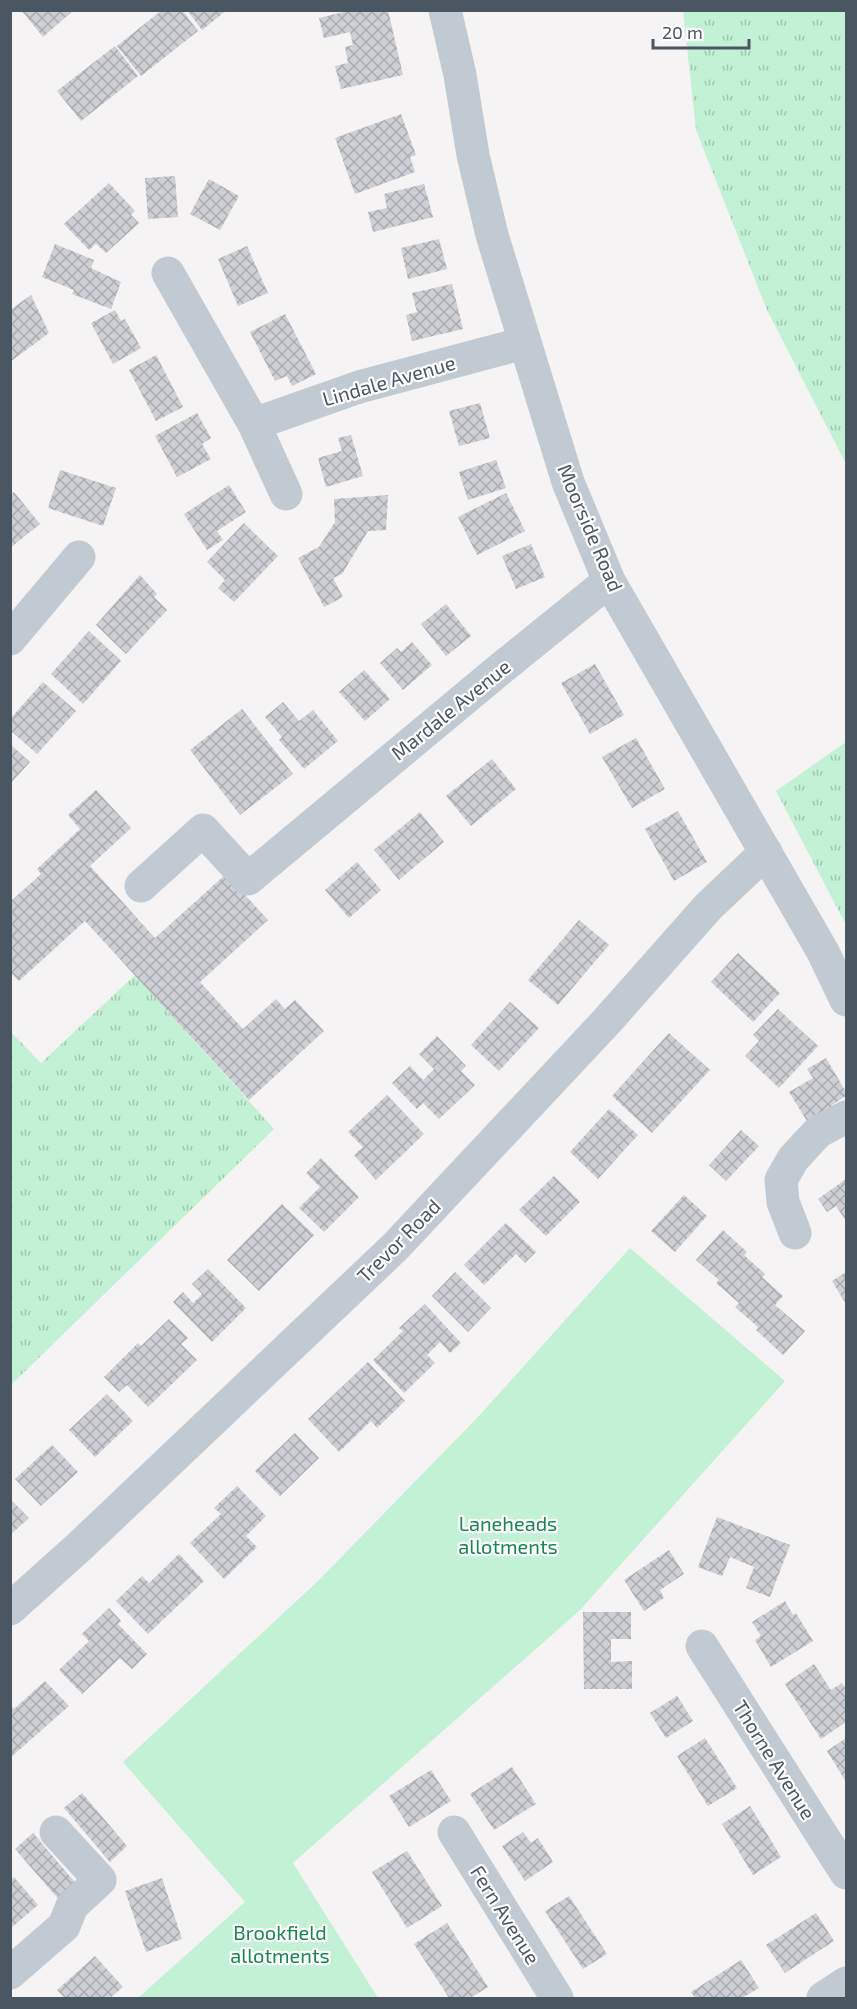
<svg xmlns="http://www.w3.org/2000/svg" width="857" height="2009" font-family="'Exo 2',sans-serif">
  <defs>
    <pattern id="grass-tufts" width="24" height="20" patternUnits="userSpaceOnUse" patternTransform="scale(1.5)"><rect width="24" height="20" fill="#c3f1d5"/><path d="M3 7l-1-3M5 7V3M7 7l1-3M15 17l-1-3M17 17v-4M19 17l1-3" fill="none" stroke="#a0c6b0"/></pattern>
    <pattern id="building-cross-hatch" width="8" height="8" patternUnits="userSpaceOnUse" patternTransform="scale(1.5)"><rect width="8" height="8" fill="#cdcfd5"/><path d="M0 0l8 8M0 8l8-8" fill="none" stroke="#a8abb0"/></pattern>
  </defs>
  <rect width="100%" height="100%" fill="#f5f3f3"/>
  <!-- grass -->
  <g fill="url(#grass-tufts)">
    <polygon points="683,11 846,11 846,464 767,310 696,130"/>
    <polygon points="846,742 846,925 776,791"/>
    <polygon points="135,975 274,1129 12,1384 10,1382 10,1031 41,1063"/>
  </g>
  <!-- garden -->
  <polygon fill="#c3f1d5" points="630,1248 785,1381 580,1610 293,1863 378,1998 138,1998 245,1902 123,1762 318,1581 479,1416"/>
  <!-- building -->
  <g fill="url(#building-cross-hatch)">
    <polygon points="21,10 74,10 43,37"/>
    <polygon points="162,10 182,10 198,31 141,76 117,46"/>
    <polygon points="187,10 227,10 202,30"/>
    <polygon points="352,10 388,10 403,75 341,89 335,66 348,63 345,47 353,45 350,32 324,38 319,18"/>
    <polygon points="115,46 138,76 81,121 57,91"/>
    <polygon points="401,114 416,155 410,157 415,172 355,194 335,138"/>
    <polygon points="175,176 178,217 148,219 145,178"/>
    <polygon points="209,179 239,196 220,230 190,214"/>
    <polygon points="109,183 135,211 131,215 139,223 106,253 96,244 89,250 64,224"/>
    <polygon points="424,184 433,217 373,232 368,212 387,208 384,194"/>
    <polygon points="439,239 447,269 408,279 401,248"/>
    <polygon points="55,244 94,260 91,268 121,282 111,309 72,294 74,290 42,277"/>
    <polygon points="247,246 268,293 238,306 218,259"/>
    <polygon points="452,284 463,329 412,341 406,315 417,312 412,293"/>
    <polygon points="31,295 49,333 10,362 10,310"/>
    <polygon points="115,310 121,321 125,319 141,348 113,364 91,323"/>
    <polygon points="285,314 316,374 292,386 287,376 275,381 250,332"/>
    <polygon points="156,355 183,407 156,421 129,370"/>
    <polygon points="480,403 490,438 459,446 449,411"/>
    <polygon points="197,413 211,438 202,444 211,459 177,477 155,436"/>
    <polygon points="351,435 363,476 326,487 318,458 342,451 338,438"/>
    <polygon points="496,460 506,488 468,500 459,472"/>
    <polygon points="60,470 116,488 103,526 48,508"/>
    <polygon points="229,485 246,512 217,531 223,540 207,550 184,514"/>
    <polygon points="14,492 40,524 10,548 10,495"/>
    <polygon points="506,493 525,531 477,555 458,517"/>
    <polygon points="388,495 386,530 368,531 342,574 333,578 343,597 324,607 298,558 319,547 335,522 334,499"/>
    <polygon points="244,523 278,556 234,602 218,588 225,580 207,562"/>
    <polygon points="531,544 545,577 516,589 502,556"/>
    <polygon points="140,575 157,594 154,597 167,610 126,654 96,625"/>
    <polygon points="446,604 471,636 446,656 421,624"/>
    <polygon points="89,631 121,661 83,704 51,674"/>
    <polygon points="412,642 432,665 403,690 380,663 397,648 401,652"/>
    <polygon points="595,664 624,715 590,734 561,683"/>
    <polygon points="364,670 390,699 365,721 339,692"/>
    <polygon points="43,682 76,711 37,754 10,730 10,719"/>
    <polygon points="283,702 299,721 313,710 338,741 304,769 279,740 282,737 265,717"/>
    <polygon points="242,709 293,774 240,815 190,750"/>
    <polygon points="636,738 665,789 632,808 602,757"/>
    <polygon points="10,744 30,762 10,784"/>
    <polygon points="492,759 516,789 471,826 446,796"/>
    <polygon points="96,790 131,828 90,866 155,938 226,874 268,920 200,982 243,1029 276,999 285,1009 295,1000 324,1031 249,1100 85,921 19,981 10,972 10,902 41,874 37,869 80,829 68,815"/>
    <polygon points="678,811 707,862 674,881 645,829"/>
    <polygon points="420,812 444,842 399,880 374,850"/>
    <polygon points="357,862 381,890 349,918 325,890"/>
    <polygon points="579,920 609,945 558,1005 528,980"/>
    <polygon points="738,953 780,993 753,1022 711,982"/>
    <polygon points="510,1002 539,1028 499,1071 471,1045"/>
    <polygon points="778,1009 818,1046 779,1088 745,1056 759,1041 753,1035"/>
    <polygon points="669,1033 710,1070 652,1133 612,1096"/>
    <polygon points="437,1036 466,1066 461,1071 475,1085 439,1119 423,1103 417,1109 392,1083 410,1066 423,1080 434,1069 419,1054"/>
    <polygon points="826,1058 846,1092 846,1096 832,1105 835,1111 810,1126 789,1092 813,1078 807,1069"/>
    <polygon points="387,1095 424,1134 376,1180 354,1155 363,1147 348,1132"/>
    <polygon points="609,1109 638,1135 598,1179 570,1152"/>
    <polygon points="741,1130 759,1146 726,1181 709,1165"/>
    <polygon points="321,1158 359,1197 324,1232 299,1208 320,1187 306,1173"/>
    <polygon points="554,1176 580,1202 546,1236 519,1210"/>
    <polygon points="846,1179 846,1221 836,1206 827,1212 818,1199"/>
    <polygon points="684,1195 707,1216 675,1252 651,1231"/>
    <polygon points="282,1204 314,1235 259,1291 227,1260"/>
    <polygon points="506,1223 536,1252 525,1263 516,1254 484,1285 464,1265"/>
    <polygon points="723,1230 747,1252 744,1255 765,1274 762,1277 783,1296 775,1305 805,1331 783,1355 756,1330 758,1327 735,1307 739,1303 716,1283 719,1280 696,1260"/>
    <polygon points="208,1269 246,1308 212,1342 173,1302 183,1292 193,1303 202,1294 192,1284"/>
    <polygon points="455,1272 491,1308 468,1332 432,1296"/>
    <polygon points="846,1272 846,1304 832,1281"/>
    <polygon points="425,1304 461,1343 450,1353 440,1342 427,1355 435,1363 404,1393 373,1360 403,1331 399,1328"/>
    <polygon points="169,1319 188,1338 181,1344 197,1360 148,1407 127,1385 119,1392 104,1377 138,1343 141,1346"/>
    <polygon points="368,1362 405,1401 377,1428 371,1421 339,1452 308,1419"/>
    <polygon points="107,1394 133,1421 95,1457 69,1430"/>
    <polygon points="295,1433 319,1458 280,1496 255,1471"/>
    <polygon points="52,1445 78,1472 41,1506 15,1479"/>
    <polygon points="237,1486 266,1516 246,1536 257,1547 224,1579 190,1543 221,1514 214,1508"/>
    <polygon points="10,1499 29,1518 10,1535"/>
    <polygon points="717,1517 790,1545 770,1597 746,1588 754,1567 730,1557 722,1576 698,1567"/>
    <polygon points="669,1550 684,1574 660,1590 664,1598 644,1611 624,1580"/>
    <polygon points="179,1554 204,1581 148,1634 116,1601 142,1576 149,1583"/>
    <polygon points="785,1601 793,1615 796,1613 813,1641 771,1667 755,1640 761,1636 752,1622"/>
    <polygon points="109,1608 121,1621 118,1624 147,1654 132,1669 120,1658 82,1694 59,1670 89,1641 82,1634"/>
    <polygon points="583,1612 631,1612 631,1639 611,1639 611,1662 632,1661 632,1689 584,1689"/>
    <polygon points="814,1664 831,1690 842,1683 846,1689 846,1722 821,1739 785,1684"/>
    <polygon points="45,1681 69,1706 10,1758 10,1705 14,1709"/>
    <polygon points="677,1696 693,1721 666,1738 650,1713"/>
    <polygon points="705,1738 737,1788 708,1806 677,1756"/>
    <polygon points="846,1738 846,1782 827,1751"/>
    <polygon points="512,1767 536,1804 494,1830 470,1794"/>
    <polygon points="431,1770 451,1801 409,1827 389,1796"/>
    <polygon points="82,1793 127,1846 110,1862 64,1808"/>
    <polygon points="750,1806 781,1857 753,1875 722,1824"/>
    <polygon points="523,1832 531,1843 538,1838 553,1862 525,1881 502,1846"/>
    <polygon points="33,1833 79,1887 61,1902 15,1849"/>
    <polygon points="407,1851 442,1906 407,1928 372,1872"/>
    <polygon points="14,1877 38,1905 10,1929 10,1881"/>
    <polygon points="162,1878 182,1939 146,1952 125,1891"/>
    <polygon points="569,1896 607,1954 583,1969 545,1911"/>
    <polygon points="816,1913 834,1941 785,1973 766,1945"/>
    <polygon points="447,1923 488,1987 470,1998 449,1998 414,1944"/>
    <polygon points="95,1956 123,1987 110,1998 65,1998 57,1990"/>
    <polygon points="741,1960 759,1988 742,1998 695,1998 691,1992"/>
  </g>
  <g fill="none" stroke-linecap="round" stroke-linejoin="round">
    <!-- minor -->
    <g stroke="#c1cad2" stroke-width="33">
      <polyline points="445,10 460,75 473,155 492,235 568,482 609,581 823,952 846,1000"/>
      <polyline points="168,273 254,424 286,494"/>
      <polyline points="254,424 359,387 524,343"/>
      <polyline points="10,639 79,557"/>
      <polyline points="141,886 203,830 248,879 499,670 609,581"/>
      <polyline points="795,1233 783,1202 781,1180 793,1159 818,1132 846,1117"/>
      <polyline points="10,1609 79,1547 395,1247 607,1021 708,907 766,852"/>
      <polyline points="702,1646 846,1873"/>
      <polyline points="454,1832 557,1998"/>
      <polyline points="10,1973 64,1926 72,1906 100,1880 56,1832"/>
      <polyline points="823,1998 846,1983"/>
    </g>
  </g>
  <g text-anchor="middle" stroke-width="4.5" stroke-linejoin="round" paint-order="stroke">
    <!-- street labels -->
    <g font-size="20" fill="#4a5661" stroke="#fff">
      <text transform="translate(389 381) rotate(-16)" y="7">Lindale Avenue</text>
      <text transform="translate(590 528) rotate(67)" y="7">Moorside Road</text>
      <text transform="translate(451 710) rotate(-39)" y="7">Mardale Avenue</text>
      <text transform="translate(399 1241) rotate(-45)" y="7">Trevor Road</text>
      <text transform="translate(774 1760) rotate(58)" y="7">Thorne Avenue</text>
      <text transform="translate(505 1915) rotate(58)" y="7">Fern Avenue</text>
    </g>
    <!-- park labels -->
    <g font-size="20" fill="#17864f" stroke="#fff">
      <text x="508" y="1531">Laneheads<tspan x="508" dy="23">allotments</tspan></text>
      <text x="280" y="1940">Brookfield<tspan x="280" dy="23">allotments</tspan></text>
    </g>
  </g>
  <!-- border -->
  <rect width="857" height="2009" fill="none" stroke="#4a5661" stroke-width="24"/>
  <!-- scale -->
  <path d="M653 39v9h96v-9" fill="none" stroke="#4a5661" stroke-width="3"/>
  <text x="662" y="39" font-size="18" fill="#4a5661" stroke="#ffffff" stroke-width="4.5" paint-order="stroke">20 m</text>
</svg>
